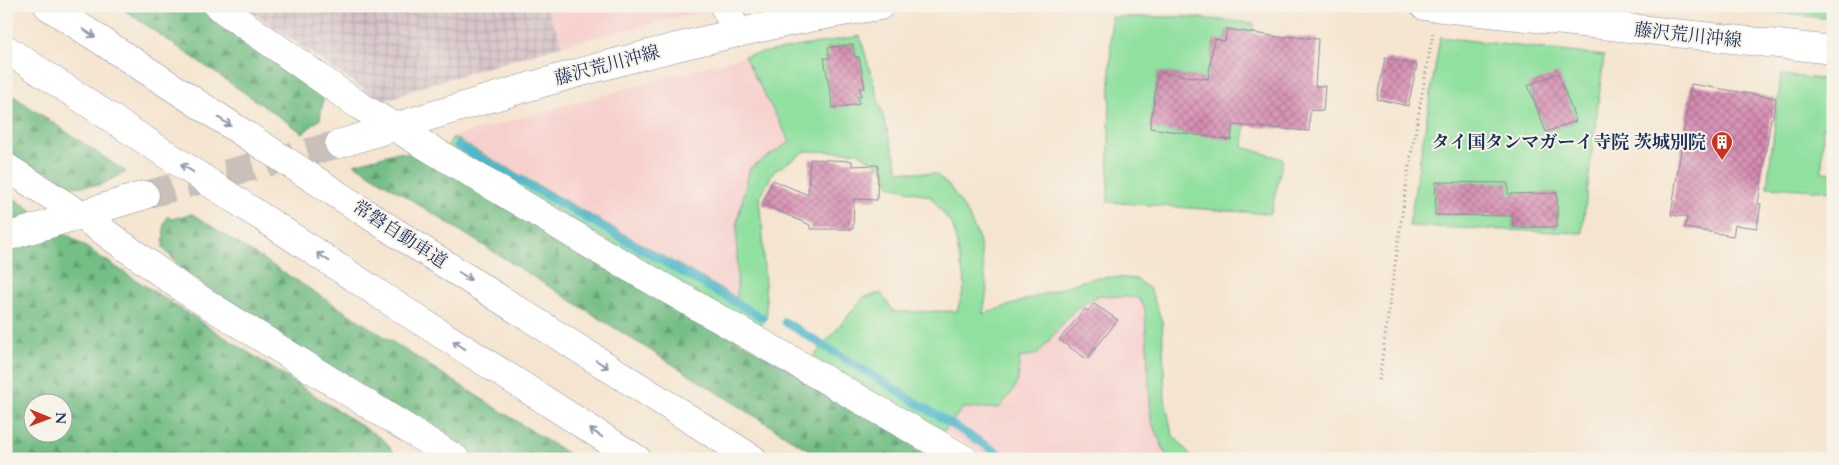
<svg xmlns="http://www.w3.org/2000/svg" width="1839" height="465" font-family="Cardo,'Noto Serif JP',serif">
  <defs>
    <pattern id="industrial-grid" width="8" height="8" patternUnits="userSpaceOnUse" patternTransform="scale(1.25)"><rect width="8" height="8" fill="#d2bec3"/><path d="M0 4h8M4 0v8" fill="none" stroke="#aa9ba2"/></pattern>
    <pattern id="forest-firs" width="22" height="20" patternUnits="userSpaceOnUse" patternTransform="scale(1.25)"><rect width="22" height="20" fill="#74be86"/><path d="M5 1l3.5 6h-7zM16 11l3.5 6h-7z" fill="#5e9b71"/></pattern>
    <pattern id="building-cross-hatch" width="8" height="8" patternUnits="userSpaceOnUse" patternTransform="scale(1.25)"><rect width="8" height="8" fill="#d589b0"/><path d="M0 0l8 8M0 8l8-8" fill="none" stroke="#ac7092"/></pattern>
  </defs>
  <rect width="100%" height="100%" fill="#f7f3e8"/>
  <filter id="ink" filterUnits="userSpaceOnUse"><feTurbulence type="fractalNoise" baseFrequency=".02" numOctaves="2"/><feDisplacementMap in="SourceGraphic" scale="10" xChannelSelector="R" yChannelSelector="G"/><feConvolveMatrix kernelMatrix="1 2 1 2 8 2 1 2 1" color-interpolation-filters="sRGB"/></filter>
  <filter id="wash" filterUnits="userSpaceOnUse"><feTurbulence type="fractalNoise" baseFrequency=".0096" numOctaves="4" result="noise"/><feDisplacementMap in="SourceGraphic" scale="20" xChannelSelector="R" yChannelSelector="G"/><feGaussianBlur stdDeviation="1.12" result="paint"/><feColorMatrix in="noise" values="0 0 0 0 0 0 0 0 0 0 0 0 0 0 0 0 0 1.4 0 .05"/><feComposite in="paint" operator="in"/></filter>
  <g filter="url(#wash)">
    <rect width="100%" height="100%" fill="#f5e5d0"/>
    <!-- built -->
    <g fill="#f7d0cd">
      <polygon points="545,6 711,6 712,9 563,45"/>
      <polygon points="744,56 790,142 737,222 738,299 453,137"/>
      <polygon points="1099,295 1139,298 1145,309 1168,459 993,459 944,431 963,408 1019,375 1019,358 1038,354 1074,311"/>
    </g>
    <!-- industrial -->
    <polygon fill="url(#industrial-grid)" points="243,6 545,6 563,45 423,86 382,102"/>
    <!-- green -->
    <g fill="#90e09f" stroke="#56887e" fill-rule="evenodd">
      <polygon points="1746,6 1833,6 1833,19 1746,9"/>
      <path d="M1111,17H1185L1254,23L1243,147L1283,159L1271,214L1108,202ZM1227,29L1248,32L1206,89L1214,40L1225,41ZM1158,72L1195,77L1187,134L1150,128Z"/>
      <path d="M860,36L899,171L936,174L950,187L968,214L979,239L987,290L983,314L1092,278L1112,277L1136,279L1150,289L1162,321L1165,399L1172,434L1194,459H1168L1151,421L1145,309L1139,298L1099,295L1074,310L1038,354L1019,358C1020,384 1016,388 999,408H963L944,431L813,357L864,297L881,293L894,312L957,311L965,285L953,226L931,197L890,186L885,170L858,152L806,151L773,172L759,200L763,235V256L767,313L760,330L447,146L453,137L737,298V222L750,168L790,142L744,56ZM853,44L855,57H859L864,87L860,88L861,96H858L859,104L833,108L824,58H830L828,48Z"/>
      <path d="M1440,37L1604,56L1582,233L1409,226ZM1558,74L1576,121L1546,132L1528,85ZM1436,182L1508,183V215H1436ZM1557,193V227H1513V194Z"/>
      <polygon points="1781,75 1833,80 1833,127 1823,127 1822,172 1833,173 1833,191 1767,187"/>
    </g>
    <!-- forest -->
    <g fill="url(#forest-firs)" stroke="#487672" fill-rule="evenodd">
      <polygon points="118,6 200,6 308,81 324,95 320,119 303,133"/>
      <polygon points="6,91 126,172 100,185 65,187 6,151"/>
      <polygon points="398,152 424,157 942,459 823,459 354,164"/>
      <path d="M6,193L99,256L385,441L399,459H6ZM32,402H62V432H32Z"/>
      <polygon points="192,214 576,459 475,459 296,347 186,273 163,248 164,224 168,216 171,219"/>
    </g>
    <g fill="none" stroke-linecap="round" stroke-linejoin="round">
      <!-- stream -->
      <g stroke="#4eb7cc" stroke-width="8">
        <polyline points="457,145 763,318"/>
        <polyline points="785,322 1008,459"/>
      </g>
    </g>
    <g id="blocks">
      <!-- building -->
      <g fill="url(#building-cross-hatch)">
        <polygon points="1227,29 1286,38 1286,36 1318,39 1315,86 1325,86 1323,111 1310,110 1309,131 1233,125 1231,140 1150,128 1158,72 1208,79 1214,39 1225,41"/>
        <polygon points="853,44 855,57 859,57 865,88 860,88 861,96 858,96 859,104 833,108 824,58 830,58 828,48"/>
        <polygon points="1385,58 1417,65 1408,106 1377,99"/>
        <polygon points="1558,73 1576,121 1546,132 1528,85"/>
        <polygon points="1691,84 1776,98 1773,118 1771,118 1758,204 1761,204 1757,228 1735,225 1733,236 1685,228 1687,217 1671,215"/>
        <polygon points="810,159 852,161 852,166 878,165 877,200 854,199 853,229 810,229 810,225 762,204 773,180 808,195"/>
        <polygon points="1436,182 1508,183 1508,194 1557,193 1557,227 1513,227 1513,216 1435,215"/>
        <polygon points="1094,304 1118,320 1087,359 1059,340 1085,309 1088,311"/>
      </g>
    </g>
  </g>
  <g filter="url(#ink)">
    <use href="#blocks" fill-opacity="0" stroke="#888a97" stroke-width="1"/>
    <g fill="none" stroke-linecap="round" stroke-linejoin="round">
      <!-- major-tunnel -->
      <polyline stroke="#c9c1b9" stroke-width="28" stroke-dasharray="28 14" stroke-linecap="butt" points="145,195 339,144"/>
      <!-- minor casing -->
      <g stroke="#888a97" stroke-width="29">
        <g id="minor">
          <polyline points="218,6 357,104 416,140 604,253 964,459"/>
          <polyline points="724,6 738,33"/>
          <polyline points="6,167 81,215 182,288 456,459"/>
        </g>
      </g>
      <!-- major casing -->
      <g stroke="#888a97" stroke-width="29">
        <g id="major">
          <polyline points="1424,6 1833,50"/>
          <path d="M339,144C517,89 696,34 880,6"/>
          <polyline points="6,237 145,195"/>
        </g>
      </g>
      <!-- highway casing -->
      <g stroke="#888a97" stroke-width="29">
        <g id="highway">
          <polyline points="48,6 418,247 753,459"/>
          <polyline points="6,49 391,302 637,459"/>
        </g>
      </g>
      <!-- path -->
      <polyline stroke="#888a97" stroke-width="3" stroke-dasharray="1 4" stroke-linecap="butt" points="1379,380 1408,172 1433,33"/>
      <!-- minor -->
      <use href="#minor" stroke="#fff" stroke-width="28"/>
      <!-- major -->
      <use href="#major" stroke="#fff" stroke-width="28"/>
      <!-- highway -->
      <use href="#highway" stroke="#fff" stroke-width="28"/>
    </g>
    <!-- one-way arrows -->
    <defs><path id="oneway-shaft" d="M-6 0H5M1.5-3L5.5 0L1.5 3" fill="none" stroke-width="1.6" stroke-linecap="round" stroke-linejoin="round" transform="scale(1.25)"/></defs>
    <g stroke="#8d97ae">
      <use href="#oneway-shaft" transform="translate(89 33) rotate(33)"/>
      <use href="#oneway-shaft" transform="translate(225 122) rotate(33)"/>
      <use href="#oneway-shaft" transform="translate(187 168) rotate(-147)"/>
      <use href="#oneway-shaft" transform="translate(323 257) rotate(-147)"/>
      <use href="#oneway-shaft" transform="translate(465 276) rotate(32)"/>
      <use href="#oneway-shaft" transform="translate(459 345) rotate(-147)"/>
      <use href="#oneway-shaft" transform="translate(602 364) rotate(32)"/>
      <use href="#oneway-shaft" transform="translate(596 433) rotate(-147)"/>
    </g>
  </g>
  <!-- icons -->
  <defs>
    <g id="building-pin" transform="scale(1.125)"><path d="M0 17L-7.5 6A9.5 9.5 0 1 1 7.5 6Z" fill="#c8321e" stroke="#f7f3e8"/><path d="M-4-6H4V6H1V3H-1V6H-4ZM-2.5-4.3h1.7v1.8h-1.7ZM.8-4.3h1.7v1.8H.8ZM-2.5-1h1.7V.8h-1.7ZM.8-1h1.7V.8H.8Z" fill="#fff"/></g>
  </defs>
  <g fill-rule="evenodd">
    <use href="#building-pin" x="1722" y="142"/>
  </g>
  <g text-anchor="middle" stroke-width="4" stroke-linejoin="round" paint-order="stroke">
    <!-- street labels -->
    <g font-size="18" fill="#1b2f5e" stroke="#f7f3e8">
      <text transform="translate(1688 35) rotate(6)" y="6">藤沢荒川沖線</text>
      <text transform="translate(607 65) rotate(-15)" y="6">藤沢荒川沖線</text>
      <text transform="translate(400 234) rotate(33)" y="6">常磐自動車道</text>
    </g>
    <!-- poi labels -->
    <g font-size="18" font-weight="bold" fill="#1b2f5e" stroke="#f7f3e8" text-anchor="end">
      <text x="1706" y="148">タイ国タンマガーイ寺院 茨城別院</text>
    </g>
  </g>
  <!-- margin -->
  <rect width="1839" height="465" fill="none" stroke="#f7f3e8" stroke-width="25"/>
  <!-- north arrow -->
  <g transform="translate(48 418) rotate(91)"><circle r="24" fill="#f7f3e8" stroke="#9fa5b1"/>
  <path d="M0-4L9 19L0 12L-9 19Z" fill="#c8321e"/>
  <text y="-8" font-size="14" font-weight="bold" text-anchor="middle" fill="#1b2f5e">N</text>
  </g>
</svg>
